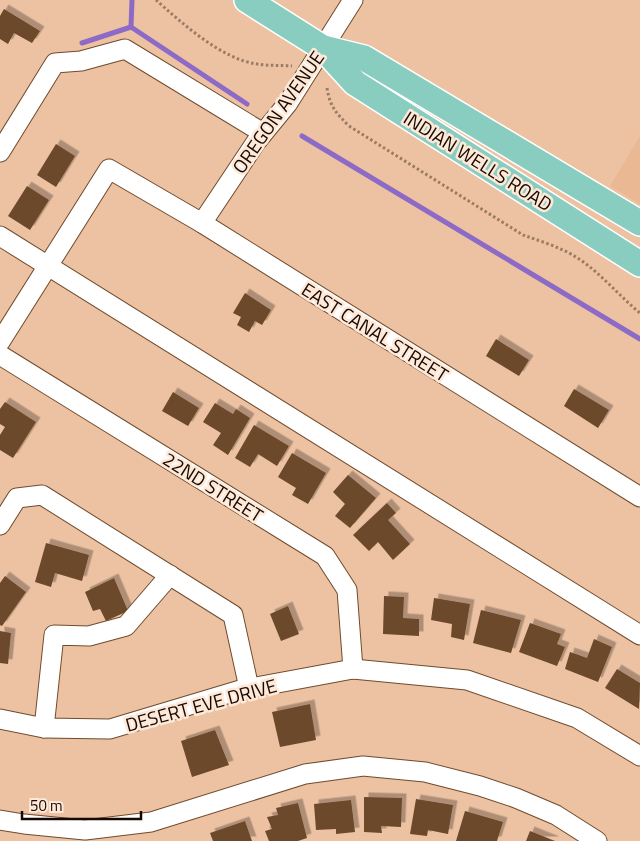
<svg xmlns="http://www.w3.org/2000/svg" width="640" height="841" font-family="'Titillium Web',sans-serif">
  <defs>
    <filter id="shadow"><feDropShadow dx="4.5" dy="-4.5" stdDeviation="0" flood-color="#0004"/></filter>
  </defs>
  <rect width="100%" height="100%" fill="#edc2a2"/>
  <!-- built -->
  <polygon fill="#eab993" points="640,136 640,204 610,186"/>
  <g fill="none" stroke-linecap="round" stroke-linejoin="round">
    <!-- stream -->
    <g stroke="#8d6ac6" stroke-width="5">
      <polyline points="132,0 131,27 247,104"/>
      <polyline points="82,43 131,27"/>
      <polyline points="302,136 640,339"/>
    </g>
  </g>
  <!-- building -->
  <g fill="#6c482a" filter="url(#shadow)">
    <polygon points="4,9 40,31 32,43 14,33 8,44 0,39 0,16"/>
    <polygon points="56,144 75,156 56,187 37,175"/>
    <polygon points="27,186 49,200 30,230 8,216"/>
    <polygon points="245,293 271,310 262,325 255,321 249,332 237,325 241,317 233,313"/>
    <polygon points="496,339 529,360 519,376 486,356"/>
    <polygon points="574,389 609,410 598,428 564,406"/>
    <polygon points="173,392 199,408 188,426 162,411"/>
    <polygon points="5,402 36,422 13,458 0,450 0,435 5,427 0,424 0,409"/>
    <polygon points="215,403 233,414 236,409 250,418 228,455 213,445 221,433 203,422"/>
    <polygon points="254,425 289,446 277,466 258,454 250,467 235,458"/>
    <polygon points="292,453 326,473 308,504 292,495 296,488 278,477"/>
    <polygon points="348,475 376,498 350,528 335,516 345,504 333,492"/>
    <polygon points="387,503 396,513 388,520 410,544 393,560 378,542 369,551 353,535"/>
    <polygon points="46,543 89,555 82,581 55,573 51,587 35,582"/>
    <polygon points="5,576 26,592 2,626 0,625 0,583"/>
    <polygon points="114,578 128,611 106,621 100,609 93,611 85,592"/>
    <polygon points="384,596 404,597 403,618 419,619 419,636 383,634"/>
    <polygon points="434,598 470,604 464,640 451,637 452,624 431,620"/>
    <polygon points="288,606 299,634 281,641 270,614"/>
    <polygon points="481,610 521,620 511,653 473,643"/>
    <polygon points="530,623 561,634 557,644 565,647 557,666 519,652"/>
    <polygon points="0,631 11,633 8,664 0,663"/>
    <polygon points="594,639 612,647 598,682 565,669 570,652 587,658"/>
    <polygon points="617,669 640,683 639,709 605,688"/>
    <polygon points="310,704 316,740 280,747 272,712"/>
    <polygon points="215,730 229,765 192,777 181,741"/>
    <polygon points="364,797 402,798 401,827 381,826 382,833 364,832"/>
    <polygon points="416,799 453,805 448,834 428,830 427,836 410,834"/>
    <polygon points="351,800 355,832 336,834 336,829 316,830 314,804"/>
    <polygon points="298,803 307,838 298,841 269,841 265,831 272,829 267,817 278,815 276,808"/>
    <polygon points="465,811 503,822 497,841 456,841"/>
    <polygon points="245,821 252,841 213,841 210,833"/>
    <polygon points="530,831 555,841 526,841"/>
  </g>
  <g fill="none" stroke-linecap="round" stroke-linejoin="round">
    <!-- minor casing -->
    <g stroke="#6f4b2d" stroke-width="21">
      <g id="minor">
        <polyline points="0,152 55,63 81,61 125,49 263,133"/>
        <polyline points="202,223 256,142 288,103 353,0"/>
        <polyline points="0,236 640,635"/>
        <polyline points="0,342 109,169 202,223 640,497"/>
        <polyline points="0,355 325,556 347,590 353,669"/>
        <polyline points="0,525 17,498 42,495 233,615 249,688"/>
        <polyline points="0,719 44,728 110,729 240,690 353,669 467,680 577,718 640,756"/>
        <polyline points="44,728 54,635 89,636 126,626 170,575"/>
        <polyline points="0,820 24,824 85,830 151,822 305,774 363,766 425,772 480,786 516,798 556,815 597,841"/>
      </g>
    </g>
    <!-- major casing -->
    <g stroke="#fff" stroke-width="28">
      <g id="major">
        <polyline points="247,0 323,48 355,83 640,264"/>
        <polyline points="323,48 364,58 640,223"/>
      </g>
    </g>
    <!-- path -->
    <g stroke="#9a7b64" stroke-width="3" stroke-dasharray="2.5 2.5" stroke-linecap="butt">
      <path d="M156,0C182,23 221,59 257,64C268,66 280,65 292,66"/>
      <path d="M327,88C330,107 336,113 349,126L523,235C540,241 560,247 576,257C600,272 618,295 640,313"/>
    </g>
    <!-- minor -->
    <use href="#minor" stroke="#fff" stroke-width="19"/>
    <!-- major -->
    <use href="#major" stroke="#89cdc1" stroke-width="25"/>
  </g>
  <g text-anchor="middle" stroke-width="5" stroke-linejoin="round" paint-order="stroke">
    <!-- street labels -->
    <g font-size="19" fill="#170901" stroke="#fee8d7">
      <text transform="translate(278 112) rotate(-55)" y="7">OREGON AVENUE</text>
      <text transform="translate(478 161) rotate(32)" y="7">INDIAN WELLS ROAD</text>
      <text transform="translate(375 332) rotate(32)" y="7">EAST CANAL STREET</text>
      <text transform="translate(213 487) rotate(32)" y="7">22ND STREET</text>
      <text transform="translate(201 705) rotate(-15)" y="7">DESERT EVE DRIVE</text>
    </g>
  </g>
  <!-- scale -->
  <path d="M22 811v8h119v-8" fill="none" stroke="#170901" stroke-width="2.5"/>
  <text x="30" y="811" font-size="15" fill="#170901" stroke="#fee8d7" stroke-width="4" paint-order="stroke">50 m</text>
</svg>
